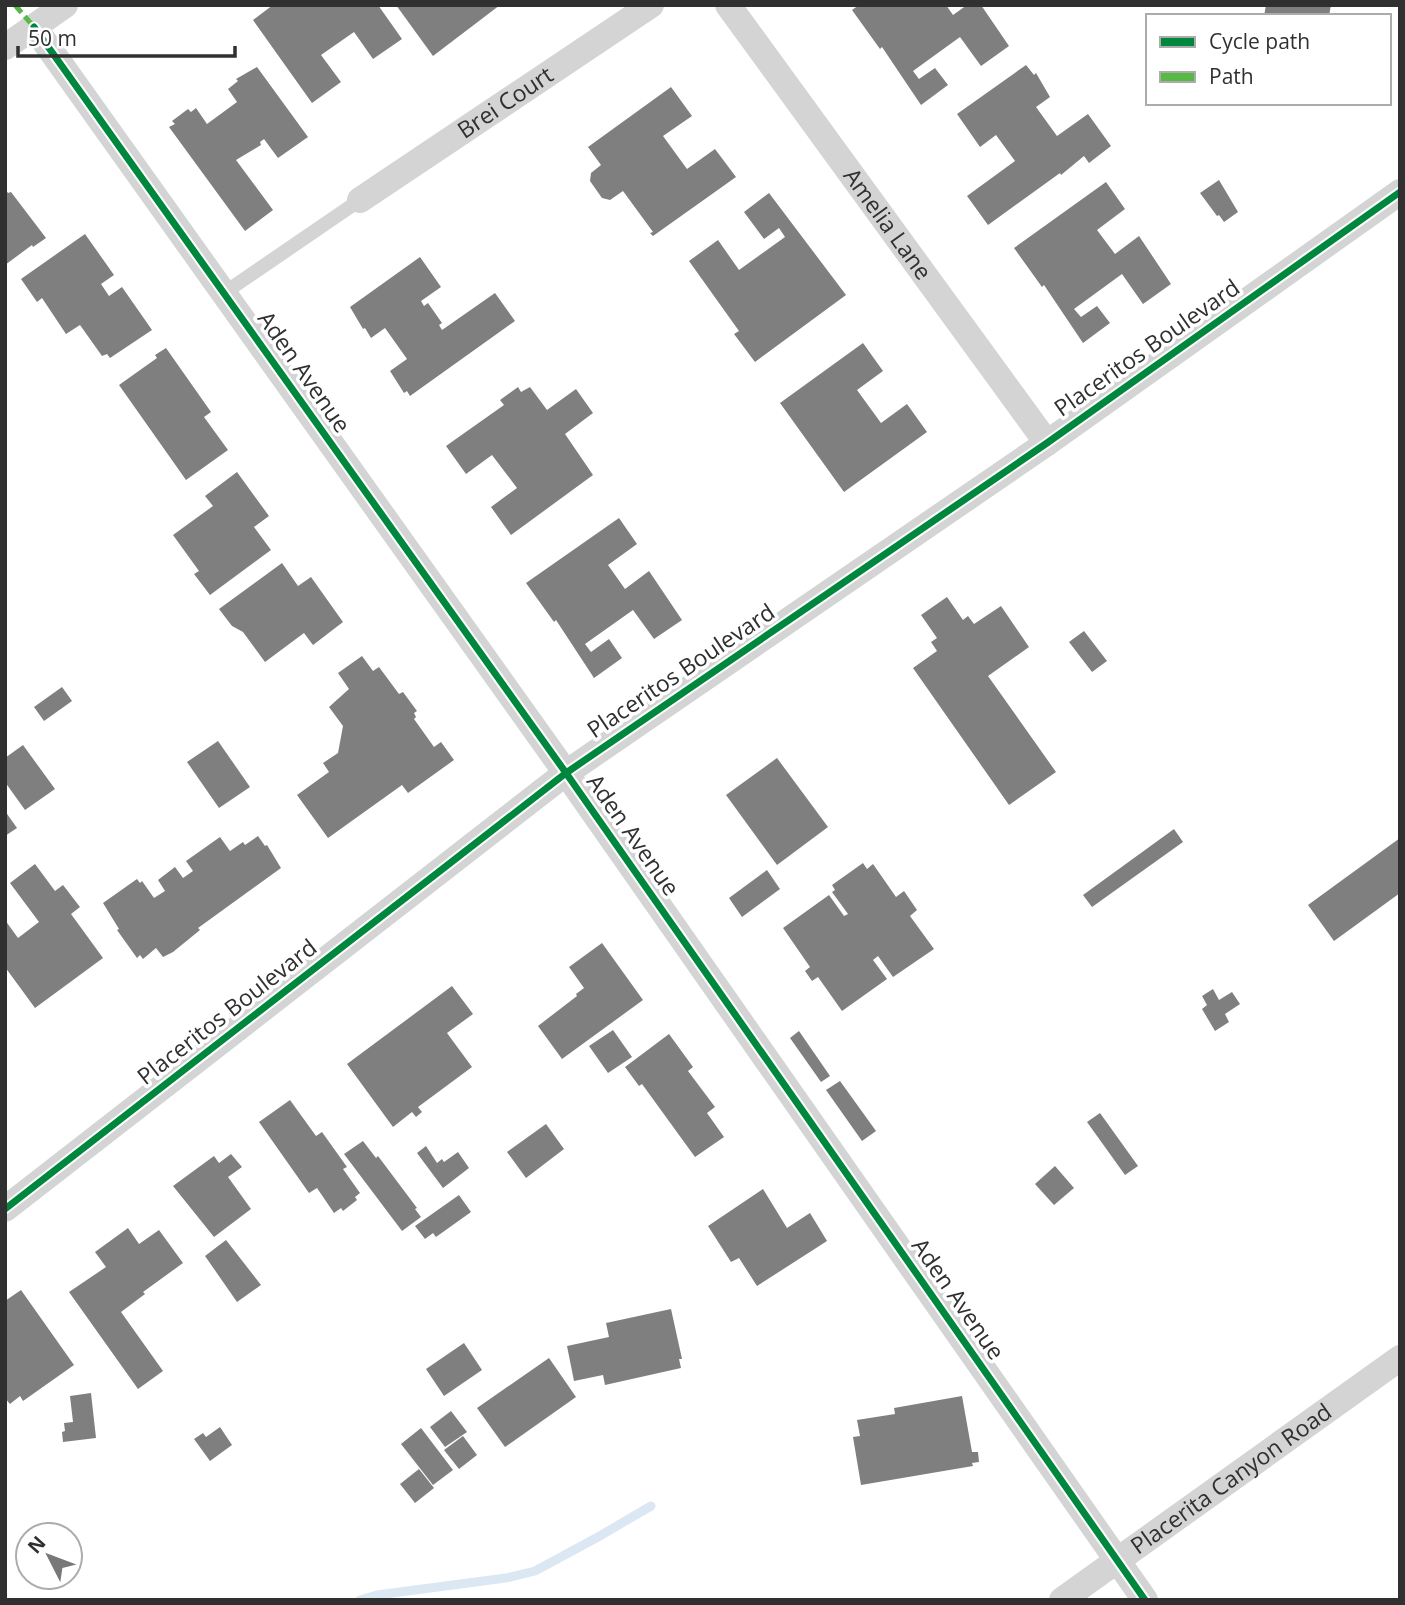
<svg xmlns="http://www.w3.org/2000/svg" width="1405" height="1605" font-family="'Open Sans',sans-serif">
  <rect width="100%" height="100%" fill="#fff"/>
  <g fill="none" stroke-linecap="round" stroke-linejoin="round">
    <!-- stream -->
    <polyline stroke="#dbe7f2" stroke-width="9" points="360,1600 377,1595 506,1578 535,1571 598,1537 651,1506"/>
  </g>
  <!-- building -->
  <g fill="#7f7f7f">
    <polygon points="273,5 378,5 402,39 373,59 354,32 321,55 341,82 312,103 253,20"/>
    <polygon points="396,5 500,5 433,56"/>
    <polygon points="859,5 946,5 953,15 967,5 981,5 1009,46 981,66 960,37 913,71 919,79 935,68 948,85 921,105 882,47 880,49 852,10"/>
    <polygon points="1266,5 1331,5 1329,16 1264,16"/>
    <polygon points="1026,65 1034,75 1036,73 1050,97 1036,107 1057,136 1088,114 1111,146 1089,163 1084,156 1061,175 1060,173 988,225 967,196 1015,161 996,135 980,147 957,114"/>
    <polygon points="257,67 308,137 278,158 264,139 260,142 261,145 236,160 273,210 245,231 169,127 175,124 172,121 188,109 191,112 196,108 207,124 237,102 228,89 238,81 236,79"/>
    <polygon points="671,87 692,116 663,136 687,169 715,149 736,177 653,236 650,233 653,232 623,191 610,200 602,198 590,181 591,173 601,165 588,147"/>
    <polygon points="1219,180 1238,212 1224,222 1219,215 1217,216 1200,193"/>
    <polygon points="1106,182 1125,209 1097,230 1115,254 1139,236 1171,284 1143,304 1122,274 1074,309 1081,317 1097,306 1110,323 1083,343 1044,285 1042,287 1014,248"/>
    <polygon points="5,189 8,193 11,192 46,238 33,247 32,245 5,265"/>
    <polygon points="769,193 846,295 755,362 734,334 739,331 689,261 718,240 739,270 785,237 779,228 764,239 744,212"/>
    <polygon points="85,234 114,275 101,284 109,296 122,287 152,330 110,358 107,354 102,356 80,325 66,334 42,298 37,302 21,279"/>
    <polygon points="420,257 441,287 421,301 424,306 428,303 442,323 439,325 442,330 495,293 515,321 410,396 407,391 404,393 390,371 407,359 385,328 371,338 365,328 363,329 350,307"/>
    <polygon points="863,343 883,371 857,390 881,423 907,404 927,432 844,492 780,403"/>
    <polygon points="166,348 211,412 204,417 228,450 186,480 119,385 157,358 155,355"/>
    <polygon points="518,387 521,392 530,387 547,410 576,389 593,413 565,434 593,475 511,535 491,507 517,488 492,455 466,474 446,446 504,405 500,400"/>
    <polygon points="237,472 269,516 254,527 271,550 210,595 194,574 199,571 173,535 213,506 205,496"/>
    <polygon points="619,518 637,544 608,565 625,589 649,571 682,620 654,639 633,610 585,644 591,652 609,639 622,658 594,678 556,620 554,622 526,583"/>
    <polygon points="282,563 298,586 311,577 343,622 313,645 304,633 265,662 243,632 232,626 219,609"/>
    <polygon points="947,597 963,620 968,616 974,624 1001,606 1029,647 988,676 1056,772 1009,805 913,668 937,651 931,642 937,638 921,615"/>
    <polygon points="1084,631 1107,661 1092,672 1069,642"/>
    <polygon points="362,656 373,671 379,667 399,694 403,692 417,711 414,713 416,717 414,719 434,747 441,742 454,760 408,793 402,785 328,838 297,795 329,772 323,763 338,753 343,726 329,707 349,689 338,673"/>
    <polygon points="62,687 72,701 44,721 34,707"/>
    <polygon points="218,741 250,787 219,808 187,762"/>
    <polygon points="23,745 55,789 25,810 5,782 5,758"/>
    <polygon points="777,758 828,827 777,865 726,795"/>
    <polygon points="5,811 17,828 5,836"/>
    <polygon points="1174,829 1183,842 1092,907 1083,895"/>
    <polygon points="258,836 265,846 267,845 281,868 198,928 200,930 173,952 163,957 156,948 143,959 140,955 137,958 117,930 119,929 103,903 137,879 140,883 142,881 154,898 165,891 158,880 175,867 183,878 193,871 186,861 220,837 230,851 243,842 245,845"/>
    <polygon points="1400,838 1400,893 1334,941 1308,905"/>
    <polygon points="863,863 867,869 873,864 896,897 904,891 917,910 910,916 934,949 893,977 878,956 873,960 887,979 842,1011 818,977 812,981 805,971 810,967 783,928 829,895 844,916 848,914 832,892 835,890 832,885"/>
    <polygon points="35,864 55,891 63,885 80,907 71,914 103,958 35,1008 5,967 5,920 18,938 39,922 10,883"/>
    <polygon points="767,870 780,889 742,917 729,898"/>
    <polygon points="602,943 643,1000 562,1059 538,1026 577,996 576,994 584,988 569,967"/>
    <polygon points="452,986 473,1014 447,1033 472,1067 418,1107 422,1112 416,1117 412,1112 393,1127 347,1064"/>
    <polygon points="1213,989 1219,1000 1232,992 1240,1004 1225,1014 1229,1022 1215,1031 1202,1009 1207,1005 1202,996"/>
    <polygon points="613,1030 632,1057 608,1073 589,1046"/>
    <polygon points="799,1031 830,1076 821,1082 790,1038"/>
    <polygon points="669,1034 693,1067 688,1071 715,1107 707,1113 724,1137 695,1157 642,1084 639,1086 625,1067"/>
    <polygon points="840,1081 876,1131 862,1141 826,1090"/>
    <polygon points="290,1100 316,1136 322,1132 347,1167 343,1169 360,1193 355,1197 357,1200 343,1211 341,1208 334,1213 317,1188 309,1193 259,1122"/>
    <polygon points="1100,1113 1138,1166 1125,1175 1087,1122"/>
    <polygon points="546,1124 564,1149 526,1178 507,1152"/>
    <polygon points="363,1141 376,1158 378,1156 417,1208 415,1209 421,1217 402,1231 344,1154"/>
    <polygon points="426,1146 437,1163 442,1159 444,1162 458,1152 469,1168 443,1188 417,1153"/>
    <polygon points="231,1154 242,1167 228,1177 251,1209 214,1237 173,1186 214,1156 219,1163"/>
    <polygon points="1055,1166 1074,1188 1054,1205 1035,1184"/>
    <polygon points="763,1189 787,1228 810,1213 827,1241 757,1286 739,1258 731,1262 708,1226"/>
    <polygon points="459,1195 471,1212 436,1237 433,1233 425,1239 415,1226"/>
    <polygon points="128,1228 139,1244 159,1230 183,1263 143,1292 145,1294 121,1312 163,1371 138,1389 69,1292 106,1267 95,1252"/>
    <polygon points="226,1240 261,1285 237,1302 205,1256"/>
    <polygon points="21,1290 74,1365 23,1401 20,1396 10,1404 5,1398 5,1301"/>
    <polygon points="671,1309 682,1359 679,1359 681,1368 605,1385 603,1375 574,1381 567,1346 609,1337 606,1323"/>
    <polygon points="464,1343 482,1370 444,1396 426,1369"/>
    <polygon points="549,1358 576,1397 505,1447 477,1408"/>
    <polygon points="91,1393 96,1438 63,1442 62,1432 65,1431 64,1423 73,1422 70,1396"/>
    <polygon points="962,1396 972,1452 978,1452 979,1462 972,1463 973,1466 861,1485 853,1437 860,1436 857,1420 895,1414 894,1408"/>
    <polygon points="451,1411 467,1432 445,1447 430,1427"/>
    <polygon points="220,1427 232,1445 210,1461 194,1439 203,1433 206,1437"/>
    <polygon points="421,1428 453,1470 433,1485 401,1444"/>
    <polygon points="463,1436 477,1455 459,1469 444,1450"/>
    <polygon points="419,1469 434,1488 415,1503 400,1484"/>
  </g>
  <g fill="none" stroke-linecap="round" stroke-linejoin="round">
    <!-- service -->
    <polyline stroke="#d4d4d4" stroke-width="14" points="224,293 360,200"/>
    <!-- minor -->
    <g stroke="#d4d4d4" stroke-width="26">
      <path id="s1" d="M728,5L1047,443"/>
      <polyline points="34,27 566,773 1145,1600"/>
      <polyline points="5,47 65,5"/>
      <path id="s2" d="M360,200L651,5"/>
      <polyline points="5,1209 566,773 1047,443 1400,192"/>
      <path id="s3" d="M1062,1600L1400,1358"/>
    </g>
    <!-- quiet -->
    <polyline stroke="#58b947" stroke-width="5" stroke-dasharray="10 5" stroke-linecap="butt" points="15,5 34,27"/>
    <!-- cycleway casing -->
    <g stroke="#fff" stroke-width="11">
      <g id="cycleway">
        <polyline points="34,27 566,773 1145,1600"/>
        <polyline points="5,1209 566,773 1047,443 1400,192"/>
      </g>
    </g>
    <!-- cycleway -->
    <use href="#cycleway" stroke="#00873e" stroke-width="7"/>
  </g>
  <g text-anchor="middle" stroke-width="7" stroke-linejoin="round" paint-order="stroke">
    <!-- street labels -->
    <g font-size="23" fill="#303030" stroke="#fff">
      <text dy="8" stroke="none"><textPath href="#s2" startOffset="175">Brei Court</textPath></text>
      <text dy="8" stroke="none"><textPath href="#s1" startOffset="271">Amelia Lane</textPath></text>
      <text transform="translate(1147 348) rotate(-35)" y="8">Placeritos Boulevard</text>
      <text transform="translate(304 372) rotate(55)" y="8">Aden Avenue</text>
      <text transform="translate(681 671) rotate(-34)" y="8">Placeritos Boulevard</text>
      <text transform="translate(633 835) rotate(55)" y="8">Aden Avenue</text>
      <text transform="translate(227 1012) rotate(-38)" y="8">Placeritos Boulevard</text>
      <text transform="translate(958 1299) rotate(55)" y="8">Aden Avenue</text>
      <text dy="8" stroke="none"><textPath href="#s3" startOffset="208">Placerita Canyon Road</textPath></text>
    </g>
  </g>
  <!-- border -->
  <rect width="1405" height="1605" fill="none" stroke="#303030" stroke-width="14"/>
  <!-- legend -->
  <rect x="1146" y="14" width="245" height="91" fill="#ffffff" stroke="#acacac" stroke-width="2"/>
  <rect x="1160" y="37" width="35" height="10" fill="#00873e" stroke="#acacac" stroke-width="2"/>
  <text x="1209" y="49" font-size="21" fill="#303030">Cycle path</text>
  <rect x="1160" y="72" width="35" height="10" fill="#58b947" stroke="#acacac" stroke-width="2"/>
  <text x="1209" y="84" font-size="21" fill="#303030">Path</text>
  <!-- north arrow -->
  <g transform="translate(49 1556) rotate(312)"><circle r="33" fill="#ffffff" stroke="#acacac" stroke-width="2"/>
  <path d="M0-5L12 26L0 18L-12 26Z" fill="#787878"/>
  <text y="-10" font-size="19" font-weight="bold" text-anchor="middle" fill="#303030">N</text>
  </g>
  <!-- scale -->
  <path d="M18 46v10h217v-10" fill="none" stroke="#303030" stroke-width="3.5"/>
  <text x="28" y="46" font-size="21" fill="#303030" stroke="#ffffff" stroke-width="5" paint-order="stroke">50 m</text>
</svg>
